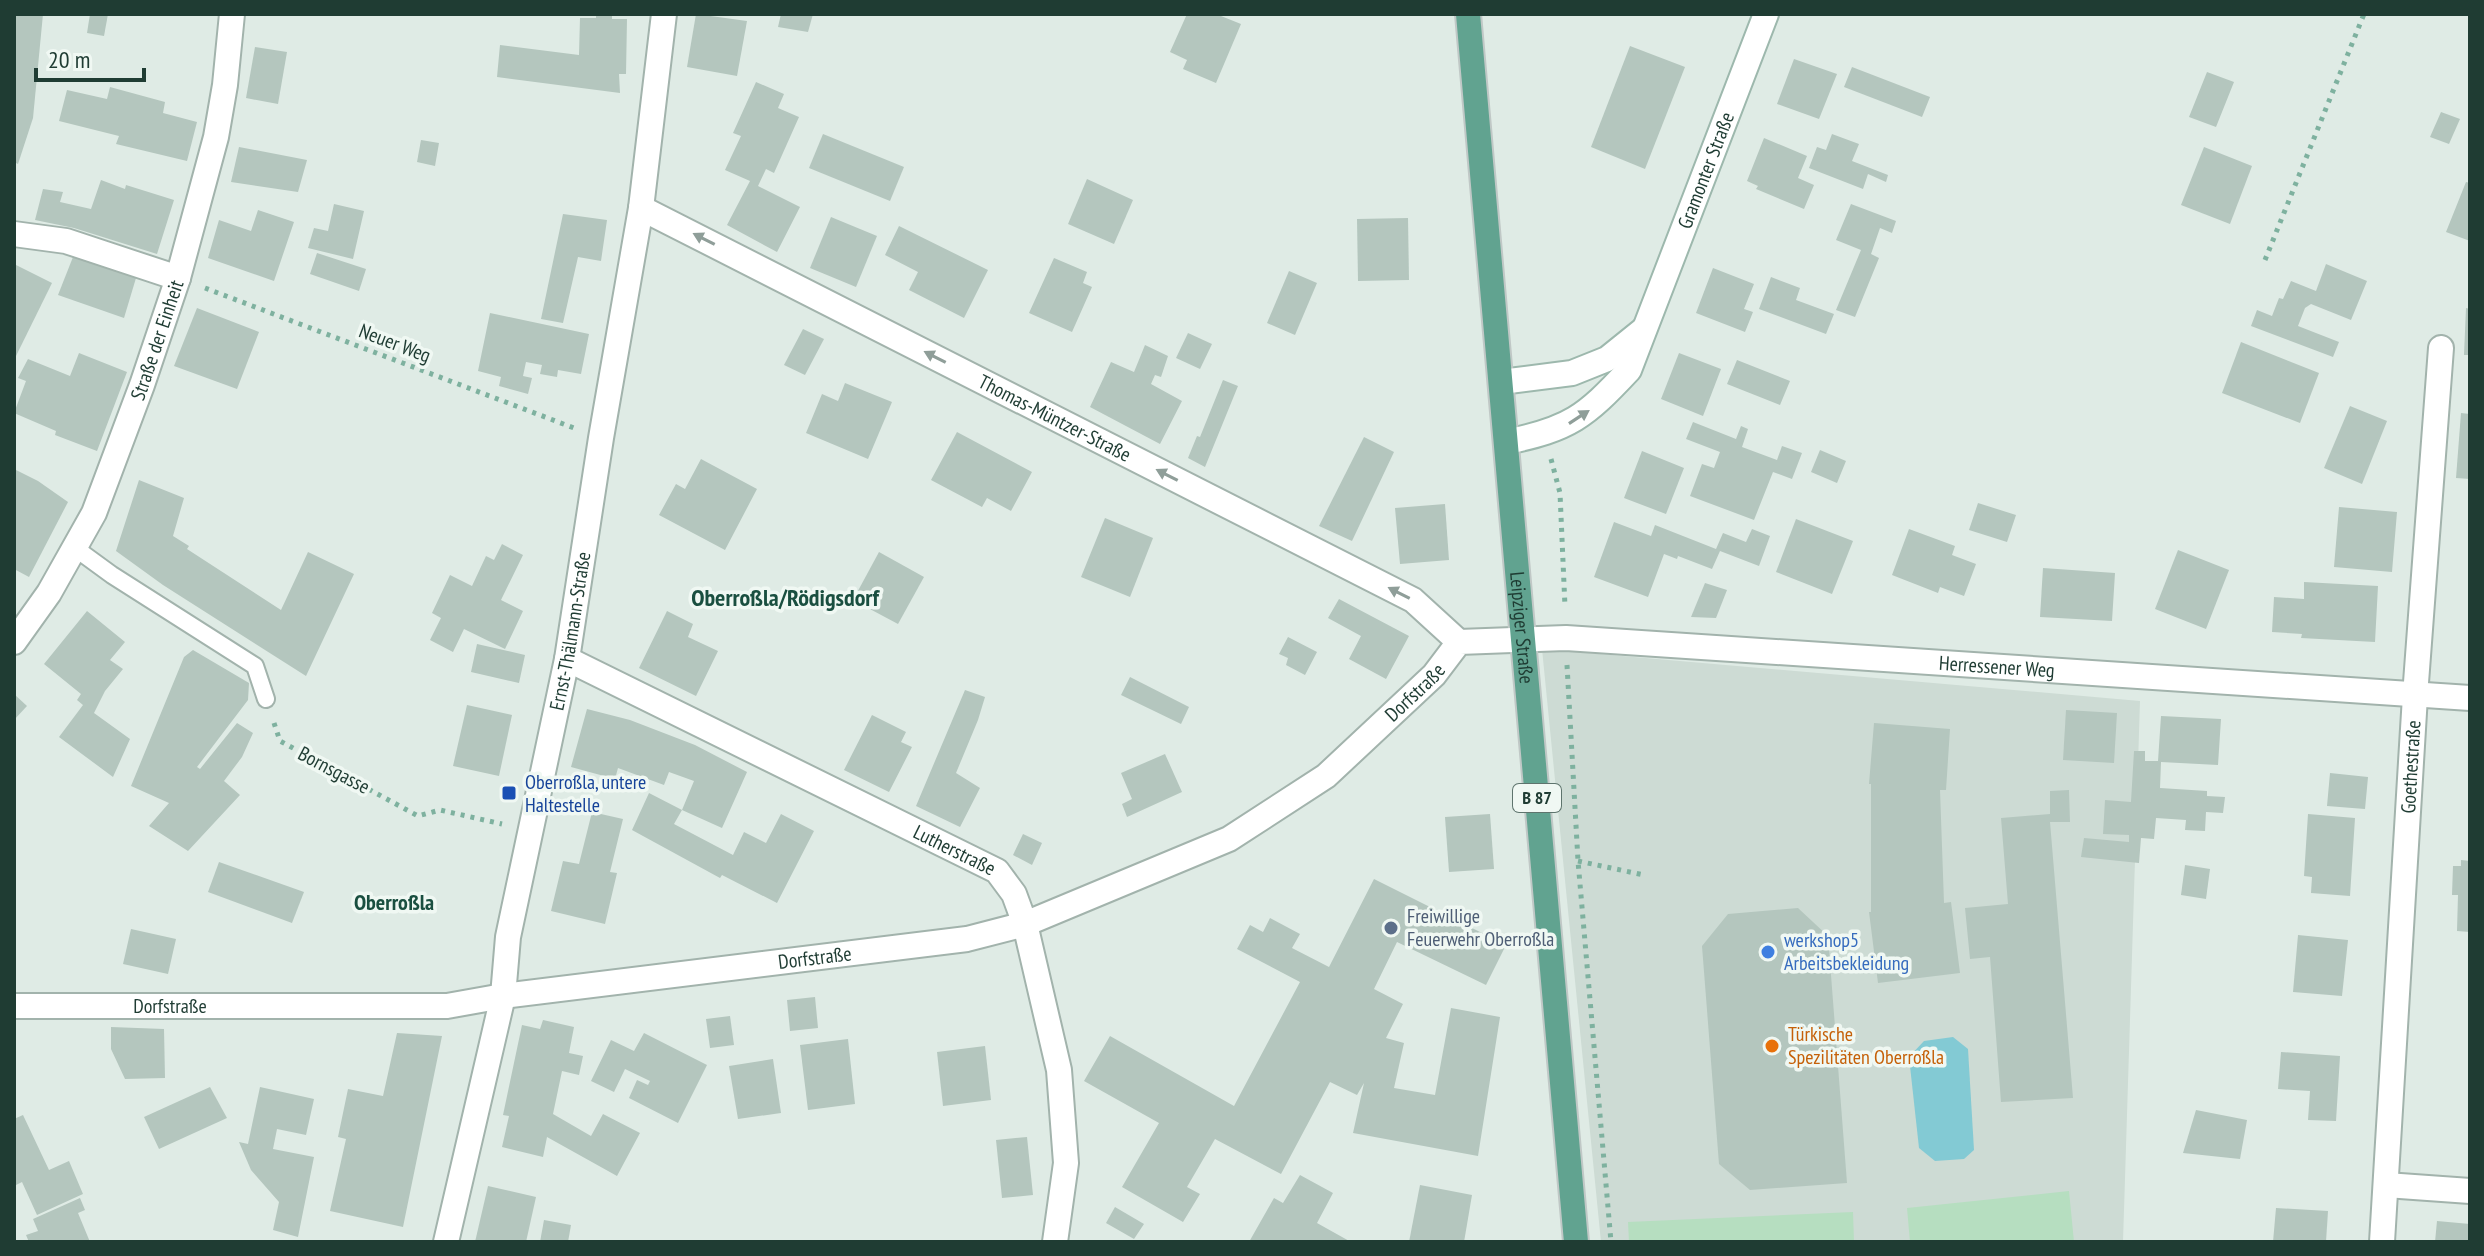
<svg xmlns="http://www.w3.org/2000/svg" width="2484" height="1256" font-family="'PT Sans Narrow',sans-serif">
  <rect width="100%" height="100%" fill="#dfebe5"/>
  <!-- built -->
  <polygon fill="#cddbd4" points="1542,649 2140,701 2123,1242 1601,1242"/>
  <!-- green -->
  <g fill="#b6dec0">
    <polygon points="2069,1191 2074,1242 1910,1242 1907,1208"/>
    <polygon points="1853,1212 1854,1242 1629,1242 1628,1222"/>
  </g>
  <!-- water -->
  <polygon fill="#83cad4" points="1953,1037 1968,1049 1974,1150 1964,1159 1935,1161 1919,1148 1909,1057 1924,1041"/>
  <!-- building -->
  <g fill="#b4c6be">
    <polygon points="14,14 43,14 33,118 18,164 14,162"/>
    <polygon points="90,14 108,14 104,36 87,33"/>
    <polygon points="596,14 612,14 612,19 627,19 626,74 619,74 620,93 497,77 500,45 579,55 580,18 596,18"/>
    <polygon points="696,14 747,21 737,76 687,67"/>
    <polygon points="781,14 813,14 808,32 778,27"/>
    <polygon points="1187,14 1216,14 1241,24 1216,83 1183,69 1187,60 1170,52"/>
    <polygon points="1630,46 1685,67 1645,169 1591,147"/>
    <polygon points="255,47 287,52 278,104 246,98"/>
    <polygon points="1794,59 1837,74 1819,119 1777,104"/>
    <polygon points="1852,67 1930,97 1922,117 1844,87"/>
    <polygon points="2207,72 2234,82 2216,127 2189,117"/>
    <polygon points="756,82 784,94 778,108 799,117 774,173 766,169 758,186 800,207 777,252 727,225 750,181 725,170 741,136 733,133"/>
    <polygon points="110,87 165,102 163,113 197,122 187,161 116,144 119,136 59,121 67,90 107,99"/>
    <polygon points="2441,112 2460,119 2449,144 2430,137"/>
    <polygon points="823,134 904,167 890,201 809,168"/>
    <polygon points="1832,134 1859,144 1852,161 1888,175 1886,182 1868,174 1863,189 1809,168 1817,147 1826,150"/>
    <polygon points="1764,138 1807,156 1798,178 1814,185 1804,209 1756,189 1758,186 1747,181"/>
    <polygon points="421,140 439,143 435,166 417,162"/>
    <polygon points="239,147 307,160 298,192 231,182"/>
    <polygon points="2204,147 2252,166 2230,224 2181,205"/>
    <polygon points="1087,179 1133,200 1114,244 1068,224"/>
    <polygon points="101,180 125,189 126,185 174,200 157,254 74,228 35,220 43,189 63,192 60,202 91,209"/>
    <polygon points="2466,182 2470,183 2470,241 2446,232"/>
    <polygon points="334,204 364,211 353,259 308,248 314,228 328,231"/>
    <polygon points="1851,204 1896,221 1892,233 1880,228 1871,254 1879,258 1855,317 1836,310 1861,250 1836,240"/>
    <polygon points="258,210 294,222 274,281 208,258 219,220 251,231"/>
    <polygon points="563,214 607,220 601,261 578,257 563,323 541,319"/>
    <polygon points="831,217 877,236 856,287 810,268"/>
    <polygon points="1408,218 1409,280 1358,281 1357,219"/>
    <polygon points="899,226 988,270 964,318 909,290 918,272 885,255"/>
    <polygon points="317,253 366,269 359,291 310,274"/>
    <polygon points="73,257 136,278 124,318 58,295"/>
    <polygon points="1054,258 1087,272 1083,283 1092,287 1072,332 1029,313"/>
    <polygon points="14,264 52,283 16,356 14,355"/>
    <polygon points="2326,264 2367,281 2351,320 2311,304 2305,308 2298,326 2339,342 2333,357 2251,326 2257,310 2272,316 2279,298 2283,299 2291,281 2316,291"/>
    <polygon points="1713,268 1754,284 1744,309 1753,312 1745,332 1696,313"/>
    <polygon points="1289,271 1317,283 1295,335 1267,323"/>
    <polygon points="1771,277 1800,288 1796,300 1834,314 1826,334 1759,309"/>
    <polygon points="197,308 259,332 237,389 174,366"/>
    <polygon points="2466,308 2470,309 2470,355 2464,355"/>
    <polygon points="490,313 589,334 581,374 558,370 557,377 540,374 542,365 526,362 523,376 532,378 528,394 499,386 501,377 478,371"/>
    <polygon points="803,329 824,339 805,375 784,365"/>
    <polygon points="1188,333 1212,344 1200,369 1176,358"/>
    <polygon points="2241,342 2319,373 2300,423 2222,393"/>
    <polygon points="1145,345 1168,356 1161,377 1155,375 1151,384 1182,401 1160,444 1090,407 1111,362 1134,372"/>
    <polygon points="79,353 127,372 97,451 55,435 56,431 14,413 26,381 18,378 28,359 70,376"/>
    <polygon points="1679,353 1721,369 1703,416 1661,399"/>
    <polygon points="1737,360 1790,381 1780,405 1727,384"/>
    <polygon points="1223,380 1238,386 1205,467 1188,458 1197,436 1200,437"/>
    <polygon points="845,383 892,402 868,459 806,433 822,394 838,401"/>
    <polygon points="2350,406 2387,421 2362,484 2324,468"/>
    <polygon points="2461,413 2470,414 2470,479 2456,478"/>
    <polygon points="1693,422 1736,439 1741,426 1748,429 1742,447 1777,460 1782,446 1802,453 1792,479 1773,472 1754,520 1690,496 1702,464 1714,468 1720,452 1686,439"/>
    <polygon points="957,432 1032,472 1011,511 987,498 982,507 931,480"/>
    <polygon points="1364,437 1394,452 1352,541 1319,526"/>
    <polygon points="1820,450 1846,461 1837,483 1811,472"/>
    <polygon points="1642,451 1684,468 1666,514 1624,498"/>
    <polygon points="701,459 757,489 725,550 659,515 676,484 685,489"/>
    <polygon points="14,469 38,481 68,502 29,577 14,569"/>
    <polygon points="139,480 184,498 173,536 189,546 187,549 281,610 308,552 354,574 306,676 163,585 116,551"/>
    <polygon points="1978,503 2016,515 2007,542 1969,530"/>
    <polygon points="1445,504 1449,560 1400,564 1395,508"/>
    <polygon points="2339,507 2397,512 2392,572 2334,567"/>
    <polygon points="1105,518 1153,538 1130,597 1081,577"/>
    <polygon points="1796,519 1853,541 1832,594 1776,572"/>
    <polygon points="1614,522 1651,536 1655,525 1716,549 1723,533 1746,542 1752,529 1770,536 1759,566 1720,551 1712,569 1678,556 1677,559 1664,554 1648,597 1594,577"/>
    <polygon points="1909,529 1955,546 1952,555 1976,564 1964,596 1940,587 1938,593 1892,575"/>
    <polygon points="502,544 523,555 501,600 523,611 505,649 464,629 453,652 430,640 441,618 432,613 450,575 472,586 486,556 494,560"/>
    <polygon points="2178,550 2229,570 2206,629 2155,609"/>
    <polygon points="879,552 924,577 898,624 853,600"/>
    <polygon points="2043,568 2115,573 2112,621 2040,617"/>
    <polygon points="2304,582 2378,586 2375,642 2301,638 2302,634 2272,632 2274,597 2304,599"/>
    <polygon points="1705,583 1727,590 1716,618 1691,617"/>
    <polygon points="1339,599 1409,636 1386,679 1349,659 1361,636 1328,618"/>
    <polygon points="87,611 125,642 110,660 123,669 105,691 94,713 130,739 113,777 59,737 83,705 77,700 81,694 44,664"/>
    <polygon points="667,611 693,624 688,637 718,651 696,696 639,668"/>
    <polygon points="1288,637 1317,652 1305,675 1286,665 1288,658 1279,654"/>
    <polygon points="477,644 525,655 519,683 471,672"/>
    <polygon points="193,650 249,683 248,700 197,767 200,769 237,723 253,733 242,757 224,781 240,795 188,851 149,826 169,803 131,786 184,657"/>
    <polygon points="1130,677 1189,707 1181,724 1121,695"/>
    <polygon points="965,690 985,697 978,720 956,773 980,788 960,827 916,806"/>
    <polygon points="14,694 27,706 14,720"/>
    <polygon points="467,705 512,715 499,776 453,766"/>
    <polygon points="587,709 630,720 695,745 747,772 722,828 682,810 694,781 669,772 664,785 618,768 615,779 571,767"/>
    <polygon points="2066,710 2117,713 2114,763 2063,760"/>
    <polygon points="872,715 906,732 901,742 912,747 889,792 844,770"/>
    <polygon points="2161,716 2221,719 2218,765 2161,762 2160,788 2207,791 2207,796 2225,797 2223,813 2206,812 2205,831 2185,830 2186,820 2156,818 2154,839 2141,838 2139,863 2081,857 2084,838 2129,842 2129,835 2103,834 2105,800 2131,802 2134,751 2145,751 2145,761 2158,761"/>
    <polygon points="1874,723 1950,729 1946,790 1940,790 1944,903 1951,902 1960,973 1878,983 1869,912 1871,912 1871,784 1869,784"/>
    <polygon points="1165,754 1182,792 1127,817 1122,804 1132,799 1121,773"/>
    <polygon points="2330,773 2368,777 2365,809 2327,806"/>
    <polygon points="2069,790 2070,822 2050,822 2073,1098 2001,1102 1990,957 1970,959 1965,908 2008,904 2001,818 2050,814 2050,791"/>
    <polygon points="649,793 682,810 674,824 733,855 744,832 766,843 781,814 814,831 777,903 722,875 720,878 632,830"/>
    <polygon points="592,812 623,819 610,872 617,873 605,924 551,911 563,861 579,864"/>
    <polygon points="1490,814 1494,869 1449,872 1445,817"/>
    <polygon points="2308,814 2355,818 2350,896 2311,893 2312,877 2304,876"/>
    <polygon points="1023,834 1042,843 1032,865 1013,855"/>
    <polygon points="2461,860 2470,861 2470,932 2457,931 2458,895 2452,895 2453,866 2461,866"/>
    <polygon points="219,862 304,892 292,923 208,892"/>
    <polygon points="2185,865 2210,869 2206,899 2181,895"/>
    <polygon points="1374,879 1506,945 1486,985 1397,942 1374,989 1403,1004 1386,1038 1404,1043 1394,1088 1435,1095 1451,1008 1500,1017 1478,1156 1353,1133 1364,1083 1357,1095 1330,1082 1281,1174 1215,1139 1187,1187 1200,1194 1183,1222 1122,1187 1159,1123 1084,1081 1110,1036 1234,1106 1300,982 1237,949 1250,925 1263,932 1270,918 1300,934 1292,948 1329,967"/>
    <polygon points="1798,908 1828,936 1847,1183 1750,1190 1719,1164 1702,946 1728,914"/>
    <polygon points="131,929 176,939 168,974 123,964"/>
    <polygon points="2298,935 2348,940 2342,996 2293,992"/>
    <polygon points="815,997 818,1028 790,1031 787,1000"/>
    <polygon points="730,1016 734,1045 710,1048 706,1019"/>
    <polygon points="543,1020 574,1027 569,1053 583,1056 579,1075 562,1071 553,1114 591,1136 603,1114 640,1133 617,1176 547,1137 543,1157 502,1147 509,1116 503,1115 522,1025 540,1029"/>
    <polygon points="111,1027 164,1029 165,1078 125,1079 111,1049"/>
    <polygon points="397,1033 442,1036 403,1227 330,1211 346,1139 338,1137 348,1089 383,1096"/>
    <polygon points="644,1033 707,1065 678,1123 629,1098 637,1080 648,1085 650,1081 625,1069 614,1092 591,1081 611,1040 634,1051"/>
    <polygon points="848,1039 855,1104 808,1110 800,1045"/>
    <polygon points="985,1046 991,1100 943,1106 937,1052"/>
    <polygon points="2281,1052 2340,1056 2336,1121 2308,1120 2310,1091 2278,1089"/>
    <polygon points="773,1059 781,1113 738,1119 729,1066"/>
    <polygon points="210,1087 227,1118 159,1149 144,1117"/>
    <polygon points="260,1087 314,1099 306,1135 277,1129 273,1149 314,1157 298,1237 273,1230 279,1202 251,1170 239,1142 248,1144"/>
    <polygon points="2196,1110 2247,1120 2240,1159 2183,1153"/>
    <polygon points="23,1115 49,1170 69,1161 83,1194 37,1215 22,1182 14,1186 14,1119"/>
    <polygon points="1027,1137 1033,1195 1002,1198 996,1140"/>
    <polygon points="1300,1175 1333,1193 1317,1223 1351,1242 1249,1242 1274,1198 1283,1203"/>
    <polygon points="1420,1185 1472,1195 1464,1242 1409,1242"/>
    <polygon points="488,1186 536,1197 526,1242 475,1242"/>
    <polygon points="80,1198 85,1210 78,1213 90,1242 29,1242 26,1235 38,1231 33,1219"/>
    <polygon points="1115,1207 1144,1224 1134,1239 1106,1223"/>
    <polygon points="2276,1208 2328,1211 2326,1242 2273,1242"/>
    <polygon points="544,1220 571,1225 568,1242 540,1242"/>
    <polygon points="2437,1221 2470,1224 2470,1242 2435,1242"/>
  </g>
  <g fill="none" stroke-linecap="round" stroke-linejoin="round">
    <!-- lane casing -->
    <g stroke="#a2b3ac" stroke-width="20">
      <polyline id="lane" points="75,548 112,575 255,666 266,699"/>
    </g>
    <!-- street casing -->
    <g stroke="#a2b3ac" stroke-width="28">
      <g id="street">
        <path id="s1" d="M641,208L1413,600L1459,642"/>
        <polyline points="14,234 66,241 178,278"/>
        <path id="s2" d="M14,642L49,593L94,513L142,385L178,278L216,137L225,85L232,14"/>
        <path id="s3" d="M567,659L997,871L1014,894L1025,924L1059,1070L1066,1163L1055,1242"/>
        <path id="s4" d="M14,1006H447L503,996L967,939L1025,924L1229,839L1326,776L1434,675L1459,642L1566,638L2470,698"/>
        <polyline points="2386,1185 2470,1191"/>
        <path id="s5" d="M446,1242L503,996L508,937L567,659L601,438L641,208L664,14"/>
        <path id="s6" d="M2382,1242L2415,696L2441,348"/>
      </g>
    </g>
    <!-- secondary casing -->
    <g stroke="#9db8ad" stroke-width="28">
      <g id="secondary">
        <polyline points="1501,382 1572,373 1607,359 1643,330"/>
        <path id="s7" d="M1506,442C1570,429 1585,417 1629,370L1766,14"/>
      </g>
    </g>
    <!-- primary casing -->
    <g stroke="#c0c8c6" stroke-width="28">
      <g id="primary">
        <path id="s8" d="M1468,14L1576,1242"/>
      </g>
    </g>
    <!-- path -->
    <g stroke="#7eb19f" stroke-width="5" stroke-dasharray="4 6" stroke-linecap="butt">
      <polyline points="2265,260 2364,14"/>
      <polyline points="205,288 574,428"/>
      <polyline points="1551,459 1560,493 1565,607"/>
      <polyline points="1567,665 1578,861 1611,1242"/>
      <polyline points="274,723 280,741 418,816 440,810 502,824"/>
      <polyline points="1578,861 1644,875"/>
    </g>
    <!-- lane -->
    <use href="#lane" stroke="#fff" stroke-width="16"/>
    <!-- street -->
    <use href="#street" stroke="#fff" stroke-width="24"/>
    <!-- secondary -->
    <use href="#secondary" stroke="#fff" stroke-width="24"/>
    <!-- primary -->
    <use href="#primary" stroke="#61a390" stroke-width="24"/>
  </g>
  <!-- one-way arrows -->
  <defs><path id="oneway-solid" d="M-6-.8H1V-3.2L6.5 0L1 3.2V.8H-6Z" transform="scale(2)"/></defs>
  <g fill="#8f9e99">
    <use href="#oneway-solid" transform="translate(704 239) rotate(-153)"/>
    <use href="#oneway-solid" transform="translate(935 357) rotate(-153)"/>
    <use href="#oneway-solid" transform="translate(1579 417) rotate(-33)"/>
    <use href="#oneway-solid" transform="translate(1167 475) rotate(-153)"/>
    <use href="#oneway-solid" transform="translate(1399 593) rotate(-153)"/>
  </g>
  <!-- markers -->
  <rect fill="#1a4fb4" stroke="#f0f8f3" stroke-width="3" x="501" y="785" width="16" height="16" rx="4"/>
  <circle fill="#5c6f8a" stroke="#f0f8f3" stroke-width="3" cx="1391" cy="928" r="8"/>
  <circle fill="#3f7fe0" stroke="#f0f8f3" stroke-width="3" cx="1768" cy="952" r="8"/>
  <circle fill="#e8710a" stroke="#f0f8f3" stroke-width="3" cx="1772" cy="1046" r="8"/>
  <g text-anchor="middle" stroke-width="7" stroke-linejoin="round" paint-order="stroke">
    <!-- shield labels -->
    <rect fill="#f0f8f3" stroke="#5e746d" stroke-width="2" x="1513" y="784" width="48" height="28" rx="6"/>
    <g font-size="18" font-weight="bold" fill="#1f3c33">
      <text x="1537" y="804">B 87</text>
    </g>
    <!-- street labels -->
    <g font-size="20" fill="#1f3c33" stroke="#f0f8f3">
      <text dy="7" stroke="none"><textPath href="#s7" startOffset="360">Gramonter Straße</textPath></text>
      <text dy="7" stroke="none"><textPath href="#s2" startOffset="336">Straße der Einheit</textPath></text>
      <text transform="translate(395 343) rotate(21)" y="7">Neuer Weg</text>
      <text dy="7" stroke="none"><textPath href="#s1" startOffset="464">Thomas-Müntzer-Straße</textPath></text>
      <text dy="7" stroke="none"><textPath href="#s8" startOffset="616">Leipziger Straße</textPath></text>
      <text dy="7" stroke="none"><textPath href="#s5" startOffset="624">Ernst-Thälmann-Straße</textPath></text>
      <text dy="7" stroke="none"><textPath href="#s4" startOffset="2082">Herressener Weg</textPath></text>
      <text dy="7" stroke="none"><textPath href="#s4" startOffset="1476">Dorfstraße</textPath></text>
      <text dy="7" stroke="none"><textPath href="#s6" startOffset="476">Goethestraße</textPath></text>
      <text transform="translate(334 770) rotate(28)" y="7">Bornsgasse</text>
      <text dy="7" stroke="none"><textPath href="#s3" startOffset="432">Lutherstraße</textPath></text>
      <text dy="7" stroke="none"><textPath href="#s4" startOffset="804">Dorfstraße</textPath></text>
      <text dy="7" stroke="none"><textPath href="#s4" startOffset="156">Dorfstraße</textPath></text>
    </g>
    <!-- transit labels -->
    <g font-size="20" fill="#164399" stroke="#f0f8f3" text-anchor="start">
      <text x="525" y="789">Oberroßla, untere<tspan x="525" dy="23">Haltestelle</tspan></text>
    </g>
    <!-- service labels -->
    <g font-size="20" fill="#4e5e75" stroke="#f0f8f3" text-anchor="start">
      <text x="1407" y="923">Freiwillige<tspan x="1407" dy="23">Feuerwehr Oberroßla</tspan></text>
    </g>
    <!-- shop labels -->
    <g font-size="20" fill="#366cbe" stroke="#f0f8f3" text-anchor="start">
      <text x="1784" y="947">werkshop5<tspan x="1784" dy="23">Arbeitsbekleidung</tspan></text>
    </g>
    <!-- food labels -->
    <g font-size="20" fill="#c56008" stroke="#f0f8f3" text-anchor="start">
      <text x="1788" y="1041">Türkische<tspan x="1788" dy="23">Spezilitäten Oberroßla</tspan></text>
    </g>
    <!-- neighbourhood labels -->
    <g font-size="22" font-weight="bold" fill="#1a4f40" stroke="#f0f8f3">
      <text x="394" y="910">Oberroßla</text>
    </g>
    <!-- quarter labels -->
    <g font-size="24" font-weight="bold" fill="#1a4f40" stroke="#f0f8f3">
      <text x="785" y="606">Oberroßla/Rödigsdorf</text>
    </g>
  </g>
  <!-- border -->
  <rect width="2484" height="1256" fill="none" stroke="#1f3c33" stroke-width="32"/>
  <!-- scale -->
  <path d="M36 68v12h108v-12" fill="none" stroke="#1f3c33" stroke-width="4"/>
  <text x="48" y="68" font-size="24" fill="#1f3c33" stroke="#f0f8f3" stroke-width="6" paint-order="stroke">20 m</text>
</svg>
